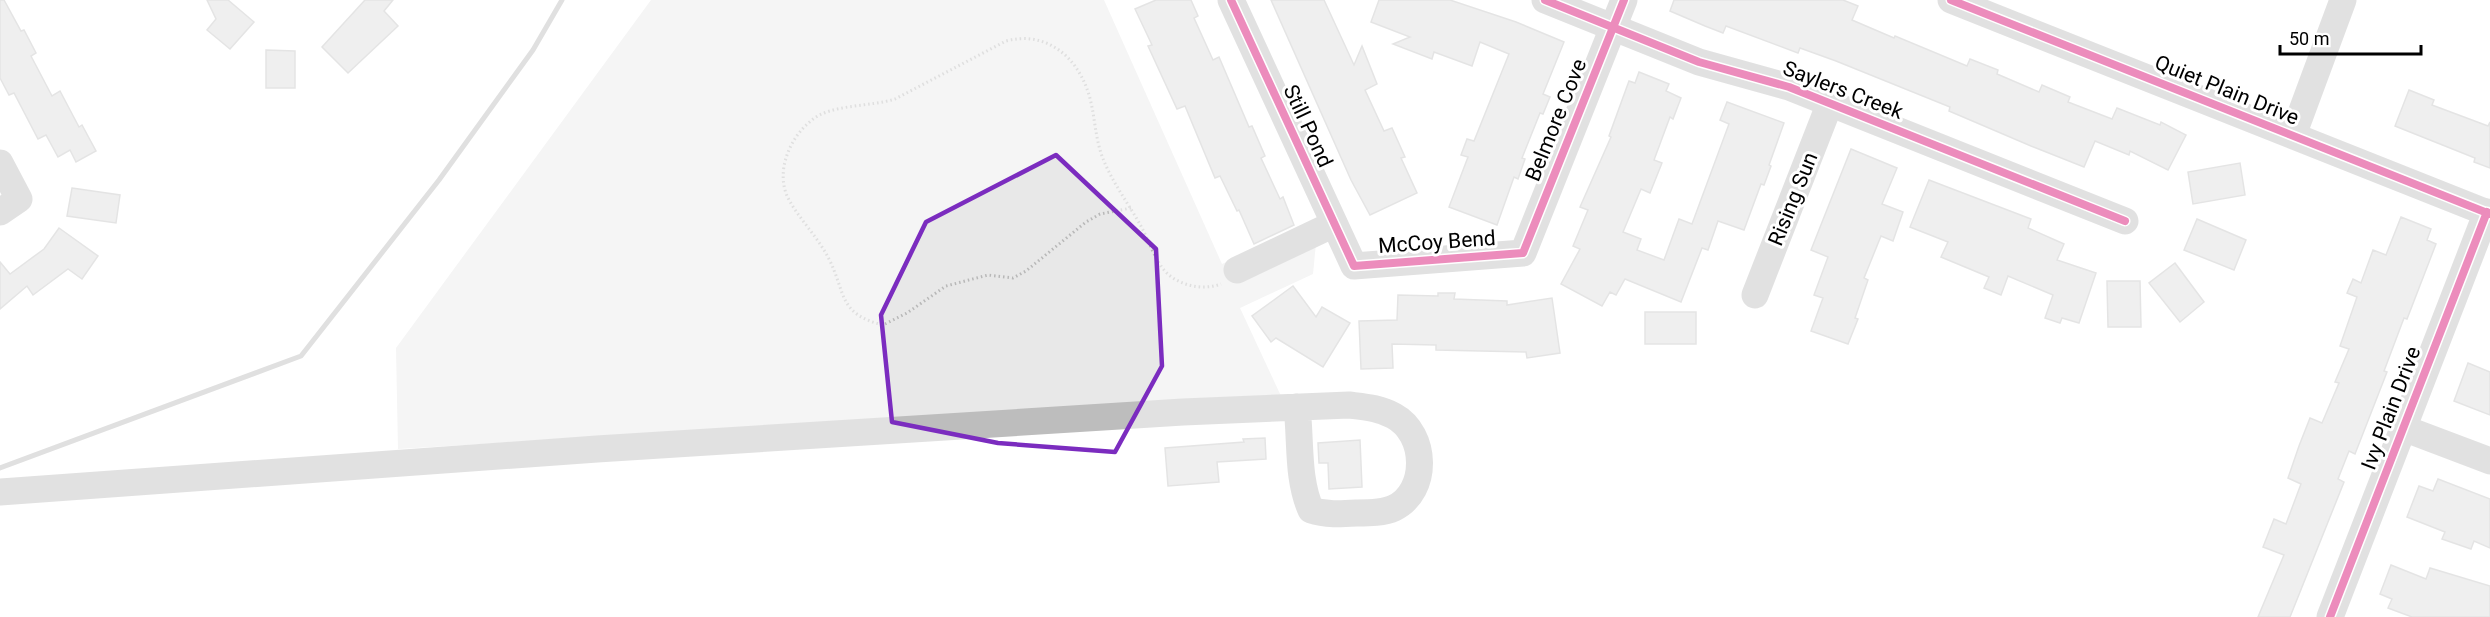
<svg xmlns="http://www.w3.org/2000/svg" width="2490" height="617" font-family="Roboto,sans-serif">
  <rect width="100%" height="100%" fill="#fff"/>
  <!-- green -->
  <polygon fill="#e8e8e8" points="651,0 1104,0 1222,264 1310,225 1316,243 1313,274 1240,308 1281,396 398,449 396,348"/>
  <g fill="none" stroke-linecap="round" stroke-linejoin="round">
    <!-- stream -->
    <polyline stroke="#bababa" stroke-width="5" points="0,468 301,356 439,180 533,50 562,0"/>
  </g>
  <!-- building -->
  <g fill="#dcdcdc" stroke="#c4c4c4" stroke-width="1.5">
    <polygon points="0,0 4,0 21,31 24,30 36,53 31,56 52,96 60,91 79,127 82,125 96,151 76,162 70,150 58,157 46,135 38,139 14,93 9,95 0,78"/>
    <polygon points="207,0 228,0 254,22 230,49 207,30 216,19"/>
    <polygon points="365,0 393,0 384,11 398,26 348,73 322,47"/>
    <polygon points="1156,0 1191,0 1198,16 1194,18 1213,60 1219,57 1249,127 1252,126 1265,156 1261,158 1280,199 1283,197 1294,225 1254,244 1239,210 1237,211 1220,176 1215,178 1185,106 1177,109 1148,46 1152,45 1135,9"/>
    <polygon points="1271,0 1324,0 1354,65 1362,46 1377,84 1365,90 1384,131 1392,128 1405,157 1401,158 1417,193 1370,215 1351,180"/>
    <polygon points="1379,0 1450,0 1516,22 1564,42 1543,94 1550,97 1543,114 1540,113 1522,158 1525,159 1518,179 1514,177 1497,225 1449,207 1468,157 1461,155 1467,139 1474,141 1509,54 1480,42 1472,66 1434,52 1432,59 1393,44 1410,37 1371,22"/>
    <polygon points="1674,0 1843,0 1858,6 1852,20 1894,38 1895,36 1967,66 1970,59 1998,70 1997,74 2039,92 2042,85 2070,97 2068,102 2112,119 2117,108 2160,125 2161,122 2186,135 2168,170 2130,151 2129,155 2095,141 2084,167 2031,146 1949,111 1950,107 1836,61 1800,48 1798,53 1726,26 1723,33 1705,26 1670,11"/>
    <polygon points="266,50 295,51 295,88 266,88"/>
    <polygon points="1639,72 1669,84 1666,91 1681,98 1673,119 1670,117 1654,160 1662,163 1650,193 1641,189 1623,232 1641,239 1637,250 1664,260 1679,219 1692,224 1729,124 1720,120 1727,102 1784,123 1769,165 1771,166 1764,185 1761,184 1744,230 1718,221 1708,250 1702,248 1681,302 1625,279 1616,295 1610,292 1602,306 1561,284 1580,249 1573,246 1588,210 1580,207 1611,137 1609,136 1629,81 1635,83"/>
    <polygon points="2409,90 2434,100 2432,105 2488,126 2490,122 2490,168 2474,162 2475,158 2395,126"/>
    <polygon points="1851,149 1897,168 1882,204 1903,212 1893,241 1881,236 1864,278 1868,280 1855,318 1858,319 1848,344 1811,331 1823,298 1814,295 1828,257 1811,250"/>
    <polygon points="2240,163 2245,195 2193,204 2188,172"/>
    <polygon points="1929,180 2031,219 2028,228 2064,244 2057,260 2096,273 2079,323 2062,318 2060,323 2045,318 2053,295 2008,276 2001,295 1984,288 1989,277 1941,257 1948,242 1910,227"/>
    <polygon points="72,188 120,195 116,223 67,216"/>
    <polygon points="2401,217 2431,229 2427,240 2436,244 2407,319 2404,318 2384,371 2387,372 2355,454 2349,451 2338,479 2344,482 2290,617 2258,617 2284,555 2263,547 2274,519 2286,524 2301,484 2288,478 2299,446 2310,418 2322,423 2339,383 2335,382 2349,349 2340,346 2357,297 2347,293 2353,279 2361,283 2373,250 2386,255"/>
    <polygon points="2197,219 2246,240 2234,270 2184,250"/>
    <polygon points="59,228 98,256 82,279 68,269 33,295 27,286 0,309 0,262 10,274 44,249"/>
    <polygon points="2175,263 2204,302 2180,322 2149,283"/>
    <polygon points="2107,281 2140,281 2141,327 2108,327"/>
    <polygon points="1293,286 1316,317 1322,307 1350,323 1323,367 1276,338 1271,342 1252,316"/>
    <polygon points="1438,293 1455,293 1454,299 1507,301 1507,305 1552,298 1560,353 1527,358 1526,352 1436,350 1436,345 1392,344 1393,368 1361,369 1359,321 1397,320 1398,295 1438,296"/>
    <rect x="1645" y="312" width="51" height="32"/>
    <polygon points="2468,363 2490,372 2490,415 2454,401"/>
    <polygon points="1265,438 1266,459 1217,462 1219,482 1168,486 1165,448 1244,442 1243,439"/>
    <polygon points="1360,440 1362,487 1329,489 1328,463 1319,463 1318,443"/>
    <polygon points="2438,479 2490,499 2490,548 2474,541 2471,549 2442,539 2445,532 2407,517 2419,486 2433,491"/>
    <polygon points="2391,565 2426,579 2430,568 2490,586 2490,617 2412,617 2388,608 2392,599 2380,594"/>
  </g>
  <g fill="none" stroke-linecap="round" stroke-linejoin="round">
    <!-- path -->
    <path stroke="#b8b8b8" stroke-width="3" stroke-dasharray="1.5 3" stroke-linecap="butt" d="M1131,208L1100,214L1086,222L1026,271L1013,278L988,275L946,286L907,313L883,325C838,314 846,293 829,259C818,237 799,219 788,198C775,171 790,137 812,120C831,104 870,107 895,99L1006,41C1043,31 1074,53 1087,89C1095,110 1094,134 1102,156C1111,181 1129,204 1142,228C1150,243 1156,264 1169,275C1184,287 1204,290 1221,284"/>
    <!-- minor -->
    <g stroke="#bdbdbd" stroke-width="27">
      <polyline points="1231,0 1354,266 1523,253 1624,0"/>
      <polyline points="1545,0 1699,62 1789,87 2125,221"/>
      <polyline points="1951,0 2490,214"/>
      <polyline points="2293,135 2343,0"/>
      <polyline points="0,163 19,199 0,212"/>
      <polyline points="1237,270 1334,224"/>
      <polyline points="1755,295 1830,103"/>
      <polyline points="2403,428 2490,461"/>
      <path d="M0,492L597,449L1183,412L1349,405C1365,407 1380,408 1394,416C1427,434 1429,491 1394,508C1384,513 1369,513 1357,513C1341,514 1326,515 1311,510C1297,479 1301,441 1297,407"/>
      <polyline points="2330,617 2487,212"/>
    </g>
    <!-- cycleway casing -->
    <g stroke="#fff" stroke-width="11">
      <g id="cycleway">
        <polyline points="1231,0 1354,266 1523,253 1624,0"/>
        <polyline points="1545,0 1699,62 1789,87 2125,221"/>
        <polyline points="1951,0 2490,214"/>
        <polyline points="2330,617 2487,212"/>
      </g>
    </g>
    <!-- cycleway -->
    <use href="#cycleway" stroke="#d6006c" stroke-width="8"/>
  </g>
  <!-- marked area -->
  <path d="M0 0H2490V617H0ZM1056,155L1156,249L1162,366L1115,452L998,443L892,422L881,315L926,222Z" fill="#fff" fill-opacity=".55" fill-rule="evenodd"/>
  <path fill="none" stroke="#7b2cbf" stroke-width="4.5" stroke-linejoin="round" d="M1056,155L1156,249L1162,366L1115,452L998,443L892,422L881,315L926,222Z"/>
  <g text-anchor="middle" stroke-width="6" stroke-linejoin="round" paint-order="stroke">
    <!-- street labels -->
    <g font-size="21" fill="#000" stroke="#fff">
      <text transform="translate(1843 90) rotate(21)" y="7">Saylers Creek</text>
      <text transform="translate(2227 90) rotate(22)" y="7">Quiet Plain Drive</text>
      <text transform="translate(1556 120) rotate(-68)" y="7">Belmore Cove</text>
      <text transform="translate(1308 126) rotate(65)" y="7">Still Pond</text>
      <text transform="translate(1793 199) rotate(-68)" y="7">Rising Sun</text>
      <text transform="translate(1437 242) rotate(-4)" y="7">McCoy Bend</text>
      <text transform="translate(2391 408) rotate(-69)" y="7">Ivy Plain Drive</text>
    </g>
  </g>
  <!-- scale -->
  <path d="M2280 45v9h141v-9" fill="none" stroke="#000000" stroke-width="3"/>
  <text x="2289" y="45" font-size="18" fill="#000000" stroke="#ffffff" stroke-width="4.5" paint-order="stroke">50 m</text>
</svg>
